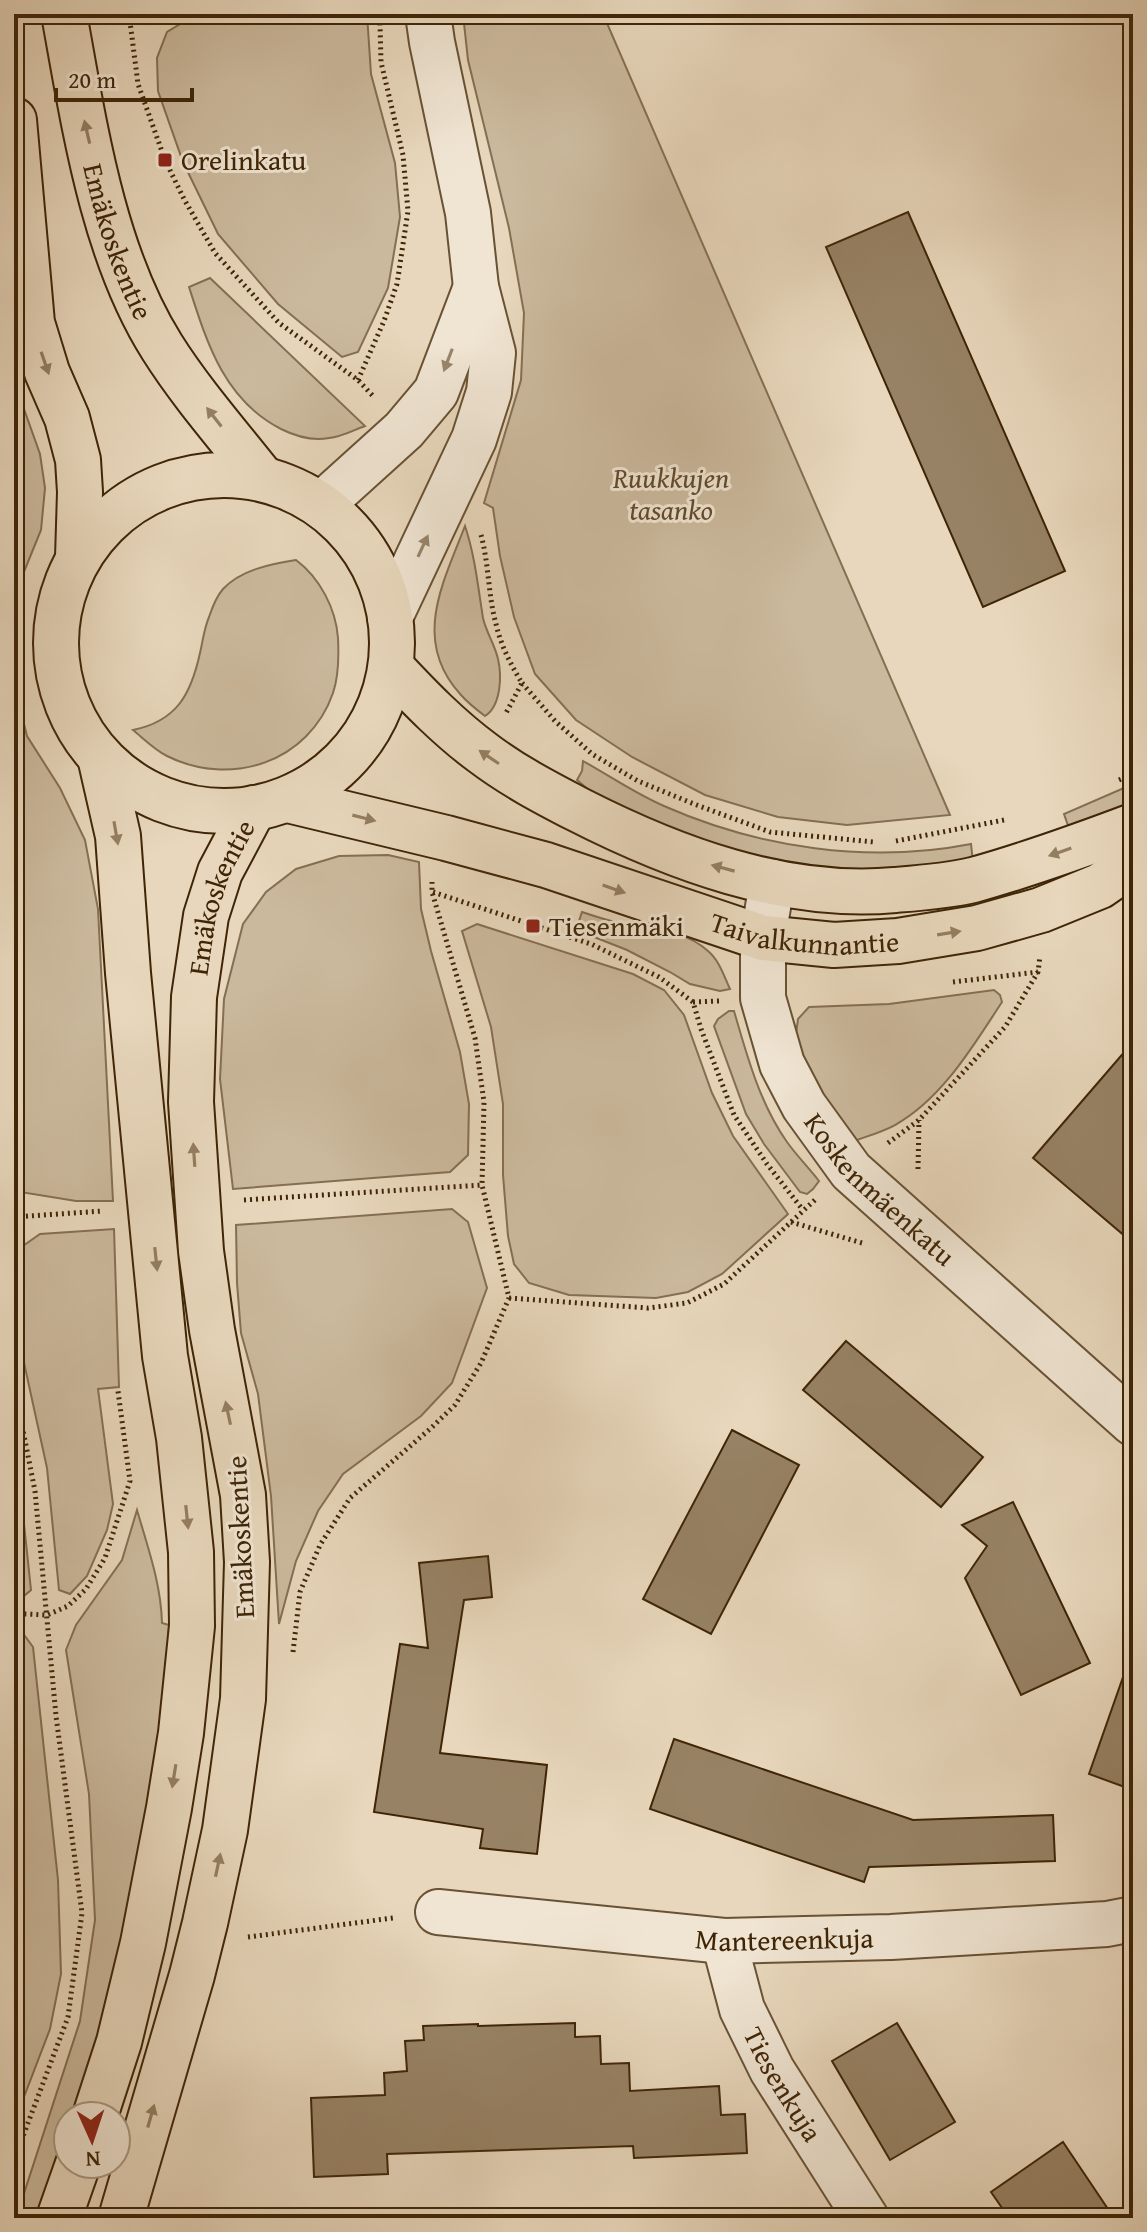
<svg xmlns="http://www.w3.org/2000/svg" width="1147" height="2232" font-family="'Gentium Book Plus',serif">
  <rect width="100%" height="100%" fill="#e8d7bc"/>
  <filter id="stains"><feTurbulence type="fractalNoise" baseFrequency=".0025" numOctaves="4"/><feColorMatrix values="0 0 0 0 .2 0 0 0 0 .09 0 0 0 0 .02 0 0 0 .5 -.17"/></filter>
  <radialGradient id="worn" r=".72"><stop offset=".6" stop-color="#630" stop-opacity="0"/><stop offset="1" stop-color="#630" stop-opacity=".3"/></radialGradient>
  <!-- green -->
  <g fill="#cbb99d" stroke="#856f52" stroke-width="2">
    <polygon points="197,14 367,14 371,74 395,163 400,217 388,288 358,352 342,357 278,304 218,234 183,162 158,91 157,58 167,32"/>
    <polygon points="463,14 603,14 950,815 847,825 778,817 705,795 632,757 576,720 535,674 514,617 500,556 493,508 484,503 521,380 524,313 509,228 468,60"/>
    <path d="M210,278L365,426C354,430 341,437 329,438C313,441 295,436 281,429C224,400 207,343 189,287Z"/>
    <polygon points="14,381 40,454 45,488 41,530 19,584 14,624"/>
    <path d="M465,526C475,556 478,587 483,618C486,632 495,645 498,659C502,676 501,706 485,716C477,710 468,703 461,695C411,641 443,583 465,526Z"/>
    <path d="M296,560C320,578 336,609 338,638C339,657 339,675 333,693C309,762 231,788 167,756C155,750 144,739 133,730C177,721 191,694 200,653C203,640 204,629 209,617C212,608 216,597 223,589C241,570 270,564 296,560Z"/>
    <polygon points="14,668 16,692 27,736 60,788 85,840 98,909 113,1201 76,1201 14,1191"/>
    <path d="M583,761C610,776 636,794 664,806C759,848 869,864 971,844L973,863L926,868L830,870L727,854L601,800L577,780L582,771Z"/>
    <polygon points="1133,784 1133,806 1071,834 1064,814"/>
    <polygon points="388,855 419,862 421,909 431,951 460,1052 469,1104 468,1155 450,1172 233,1189 220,1079 224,999 243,924 266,892 296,869 339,856"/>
    <path d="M582,912C594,916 606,920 619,923C649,930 683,928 708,951C719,960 724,976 730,989L720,991L690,984L670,972L627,950L576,930Z"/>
    <polygon points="477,924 633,974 664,990 684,1015 712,1093 733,1136 788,1214 722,1274 688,1292 656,1298 569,1295 529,1283 514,1264 508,1236 503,1175 503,1104 491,1027 462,931"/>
    <path d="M994,990L1000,995L1002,1002C973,1046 942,1099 895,1125C882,1132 868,1136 854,1141L829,1110L804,1062L796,1034L798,1019L809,1007L889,1004Z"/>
    <path d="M729,1011H734C747,1056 760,1104 787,1142C797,1156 809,1168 819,1181L813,1189L807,1194L800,1192L764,1144L746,1114L714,1026L718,1019Z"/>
    <polygon points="452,1209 468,1222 487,1288 452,1383 421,1416 343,1474 318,1511 296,1561 279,1624 271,1496 258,1394 241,1333 237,1283 236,1225"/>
    <polygon points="114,1229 119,1387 98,1389 113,1504 107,1530 87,1576 70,1594 59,1590 47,1468 14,1317 15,1275 20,1248 40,1234"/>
    <polygon points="14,1446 19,1477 31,1590 18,1601 14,1599"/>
    <path d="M137,1510C148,1548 161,1584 162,1623L169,1625L162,1743L117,1969L85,2089L74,2116H68V2133L36,2218H16L80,2021L95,1920L89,1794L66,1650L76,1625L122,1560Z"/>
    <polygon points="14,1621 33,1647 58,1880 61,1974 50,2029 14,2123"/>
  </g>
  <!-- building -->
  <g fill="#978265" stroke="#3f2506" stroke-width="2">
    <polygon points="908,212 1065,571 983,607 826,247"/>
    <polygon points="1133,1042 1133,1243 1033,1158"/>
    <polygon points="846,1341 983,1457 941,1507 803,1390"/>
    <polygon points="732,1430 799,1465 711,1634 643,1599"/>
    <polygon points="1013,1502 1090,1663 1021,1695 965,1578 987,1546 962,1525"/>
    <polygon points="488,1556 492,1597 464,1600 440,1753 547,1765 537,1854 480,1848 483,1829 374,1812 400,1644 428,1648 419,1563"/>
    <polygon points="1128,1663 1133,1664 1133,1790 1089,1774"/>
    <polygon points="674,1739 913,1820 1053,1815 1055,1861 869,1867 864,1882 650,1809"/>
    <polygon points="575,2023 575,2037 600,2036 601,2064 629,2063 630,2091 719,2086 721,2115 745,2114 747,2153 634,2158 633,2146 387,2154 388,2174 314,2177 311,2098 385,2095 384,2073 407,2071 405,2041 424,2040 423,2026 478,2024 478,2026"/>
    <polygon points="897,2023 955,2122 890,2160 832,2061"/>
    <polygon points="1063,2142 1114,2218 1009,2218 991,2192"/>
  </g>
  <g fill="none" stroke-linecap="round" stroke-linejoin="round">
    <!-- minor casing -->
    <g stroke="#695234" stroke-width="48">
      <g id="minor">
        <polyline points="321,505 404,430 436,392 476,287"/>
        <polyline points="390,617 474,439 489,392 493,353 476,287 468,213 432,42 428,14"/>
        <path id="s1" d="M772,882L763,938V998L782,1064L804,1106L851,1171L1133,1423"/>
        <path id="s2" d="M438,1912L724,1941L891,1937L1107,1924L1133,1919"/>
        <path id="s3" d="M724,1941L742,2009L772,2070L866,2218"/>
      </g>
    </g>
    <!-- major casing -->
    <g stroke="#3f2506" stroke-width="48">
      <g id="major">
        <path id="s4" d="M64,14C84,123 102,252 162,347C191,393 228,435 262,478"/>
        <polyline points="14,120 32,323 47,372 67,418 78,460 80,492 78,558"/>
        <circle cx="224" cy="643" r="168"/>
        <path d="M391,667C420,698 449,728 483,753C512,775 544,792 577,809C673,858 784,900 895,890C920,888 948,886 973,880C1027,865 1080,846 1133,826"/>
        <path id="s5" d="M288,800L446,838L546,865L763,938L834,945L898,941L977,928L1041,910L1100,886L1133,863"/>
        <polyline points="95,2116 119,2042 143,1943 169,1808 181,1733 192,1626 191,1552 179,1438 165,1356 128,973 118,836 100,757"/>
        <polyline points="59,2218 78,2164"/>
        <path id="s6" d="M121,2218L192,1975L205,1923L225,1830L243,1699L247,1562L243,1495L212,1330L201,1251L191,1102L194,997L206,916L220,872L254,808"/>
      </g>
    </g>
    <!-- path -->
    <g stroke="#3f2506" stroke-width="5" stroke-dasharray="2 4" stroke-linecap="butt">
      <polyline points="129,14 138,84 165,160 184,199 215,253 279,323 358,380 373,396"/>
      <polyline points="358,380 384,321 397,284 408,211 403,155 381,62 380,24"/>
      <path d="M481,535C489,564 488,595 496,624C501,646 511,665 522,683L506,713"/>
      <polyline points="522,683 555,721 592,754 638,781 694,804 770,832 874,842"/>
      <polyline points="1119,780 1133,774"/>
      <polyline points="896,841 1004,820"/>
      <polyline points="433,892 591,944 659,977 693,1002 701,1029 734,1115 767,1164 803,1210"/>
      <polyline points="953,982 1038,972"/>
      <polyline points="693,1002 720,1001"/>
      <polyline points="888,1143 919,1120 1005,1027 1038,972 1040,956"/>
      <polyline points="918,1169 919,1120"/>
      <polyline points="244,1200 482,1185"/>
      <polyline points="14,1217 103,1211"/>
      <polyline points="791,1222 862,1243"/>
      <polyline points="509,1298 648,1308 687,1303 724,1284 817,1198"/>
      <polyline points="14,1385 35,1491 56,1716 82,1913 68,2017 14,2160"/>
      <polyline points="14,1608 24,1614 47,1615 68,1606 86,1589 105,1558 130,1481 118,1391"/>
      <polyline points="293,1652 300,1592 320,1545 350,1498 430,1429 455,1405 481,1363 509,1298 482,1185 484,1102 475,1038 432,892 432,882"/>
      <polyline points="248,1937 393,1918"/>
    </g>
    <!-- minor -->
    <use href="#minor" stroke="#f0e5d3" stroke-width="44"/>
    <!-- major -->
    <use href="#major" stroke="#e8d7bc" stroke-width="44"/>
  </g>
  <!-- one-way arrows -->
  <defs><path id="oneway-solid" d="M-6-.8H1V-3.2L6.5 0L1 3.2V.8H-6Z" transform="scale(2)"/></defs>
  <g fill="#947e61">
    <use href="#oneway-solid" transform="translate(87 132) rotate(-103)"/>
    <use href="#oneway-solid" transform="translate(45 363) rotate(71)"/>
    <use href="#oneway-solid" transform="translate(214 417) rotate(-128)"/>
    <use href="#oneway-solid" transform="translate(489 757) rotate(-146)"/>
    <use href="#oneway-solid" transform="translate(364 818) rotate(14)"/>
    <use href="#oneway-solid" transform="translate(116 833) rotate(80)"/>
    <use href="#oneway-solid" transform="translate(1060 852) rotate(161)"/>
    <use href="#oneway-solid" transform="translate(723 868) rotate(-165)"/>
    <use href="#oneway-solid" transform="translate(614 889) rotate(19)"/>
    <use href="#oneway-solid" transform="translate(949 933) rotate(-9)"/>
    <use href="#oneway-solid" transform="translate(194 1155) rotate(-94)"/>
    <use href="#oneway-solid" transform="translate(156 1259) rotate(84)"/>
    <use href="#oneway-solid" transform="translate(228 1413) rotate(-102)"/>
    <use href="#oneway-solid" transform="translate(187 1517) rotate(84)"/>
    <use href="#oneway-solid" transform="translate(174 1776) rotate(99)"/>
    <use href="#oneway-solid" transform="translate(218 1865) rotate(-78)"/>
    <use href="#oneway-solid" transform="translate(151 2116) rotate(-74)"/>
  </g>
  <g fill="#98856c">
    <use href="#oneway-solid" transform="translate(448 360) rotate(111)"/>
    <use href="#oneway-solid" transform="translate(423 546) rotate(-65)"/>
  </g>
  <!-- markers -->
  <g fill="#8f2418" stroke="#f0e5d3" stroke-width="3">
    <rect x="157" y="152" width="16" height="16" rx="4"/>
    <rect x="525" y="918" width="16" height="16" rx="4"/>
  </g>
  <g text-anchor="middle" stroke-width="6" stroke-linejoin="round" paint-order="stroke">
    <!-- poi labels -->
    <g font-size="28" fill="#3f2506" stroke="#f0e5d3" text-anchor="start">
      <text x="181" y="170">Orelinkatu</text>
      <text x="549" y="936">Tiesenmäki</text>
    </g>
    <!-- street labels -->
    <g font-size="28" fill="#3f2506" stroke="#f0e5d3">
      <text dy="10" stroke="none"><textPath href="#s4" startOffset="234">Emäkoskentie</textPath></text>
      <text dy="10" stroke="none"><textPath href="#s6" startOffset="1344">Emäkoskentie</textPath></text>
      <text dy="10" stroke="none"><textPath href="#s5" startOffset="536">Taivalkunnantie</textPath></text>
      <text dy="10" stroke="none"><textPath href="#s1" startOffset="346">Koskenmäenkatu</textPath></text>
      <text transform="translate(240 1537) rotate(-93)" y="10">Emäkoskentie</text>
      <text dy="10" stroke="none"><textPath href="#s2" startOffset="348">Mantereenkuja</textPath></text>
      <text dy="10" stroke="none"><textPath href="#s3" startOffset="156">Tiesenkuja</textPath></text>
    </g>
    <!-- park labels -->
    <g font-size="28" font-style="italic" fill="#624a2c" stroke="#f0e5d3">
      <text x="671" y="488">Ruukkujen<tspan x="671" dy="32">tasanko</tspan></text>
    </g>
  </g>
  <!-- margin -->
  <rect width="1147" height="2232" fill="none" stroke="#e8d7bc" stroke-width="48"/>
  <rect x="16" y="16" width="1115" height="2200" fill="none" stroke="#3f2506" stroke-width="4"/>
  <rect x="24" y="24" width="1099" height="2184" fill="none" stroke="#3f2506" stroke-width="2"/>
  <!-- north arrow -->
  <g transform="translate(92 2140) rotate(177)"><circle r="38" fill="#f0e5d3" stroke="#a99881" stroke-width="2"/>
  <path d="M0-6L14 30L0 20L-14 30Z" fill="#8f2418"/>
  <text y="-12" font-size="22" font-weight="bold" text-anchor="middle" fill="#3f2506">N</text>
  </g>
  <!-- scale -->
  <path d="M56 88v12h136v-12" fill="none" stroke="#3f2506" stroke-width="4"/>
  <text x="68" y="88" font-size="24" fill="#3f2506" stroke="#f0e5d3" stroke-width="6" paint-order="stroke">20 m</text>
  <rect width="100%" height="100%" filter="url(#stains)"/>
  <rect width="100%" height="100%" fill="url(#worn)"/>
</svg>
